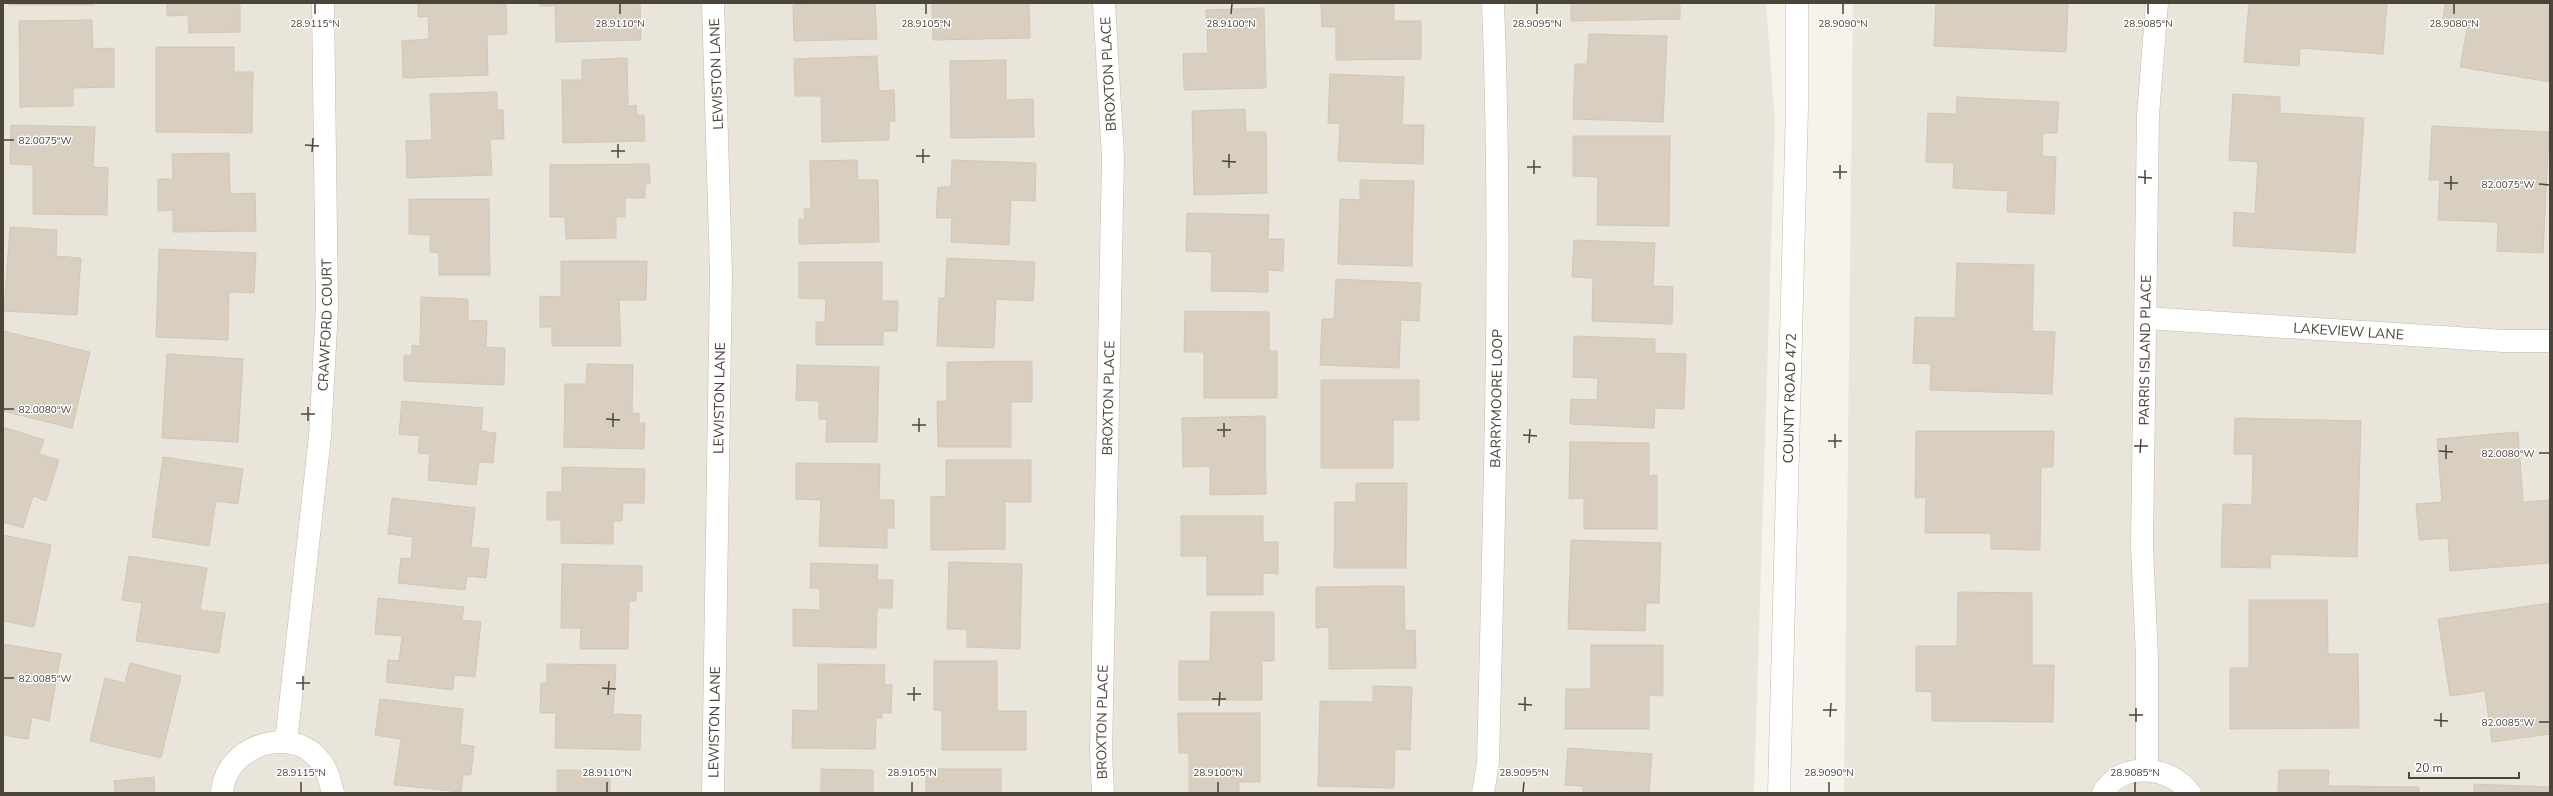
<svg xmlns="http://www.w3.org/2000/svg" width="2553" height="796" font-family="'Nunito Sans',sans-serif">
  <rect width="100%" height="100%" fill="#f6f3ec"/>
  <!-- residential -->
  <g fill="#eae5da">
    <polygon points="3,3 1766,3 1775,122 1754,793 3,793"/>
    <polygon points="1853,3 2550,3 2550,793 1844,793"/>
  </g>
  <!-- building -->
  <g fill="#d8cfc1" stroke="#d3c7b4">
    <rect x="9" y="3" width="85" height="2"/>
    <polygon points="167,3 240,3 240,32 189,33 188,15 167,16"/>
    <polygon points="418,3 506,4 507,34 487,35 488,75 403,78 402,41 429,39 428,16 418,17"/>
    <polygon points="540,3 640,3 641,40 556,42 555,6 540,6"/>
    <polygon points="819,3 878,3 875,3 877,39 794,41 793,5"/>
    <polygon points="932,3 1029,3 1030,38 933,40"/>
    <polygon points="1321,3 1394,3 1394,21 1421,21 1421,59 1336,60 1336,27 1322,27"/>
    <polygon points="1571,3 1680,3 1680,19 1571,21"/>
    <polygon points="1936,3 2068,3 2066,52 1934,46"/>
    <polygon points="2249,3 2387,3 2383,54 2300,48 2299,66 2244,62"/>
    <polygon points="2445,3 2550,3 2550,82 2460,67 2468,24 2443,20"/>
    <polygon points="1264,8 1266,88 1184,90 1183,54 1208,53 1206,10"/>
    <polygon points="92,20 93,49 114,48 114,87 73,88 73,106 20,107 19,21"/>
    <polygon points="1589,34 1667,36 1663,122 1573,119 1575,64 1587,64"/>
    <polygon points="156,47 234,47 234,72 253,72 252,133 156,132"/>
    <polygon points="877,56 879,91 894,90 895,121 889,121 889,140 822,142 821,96 795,96 794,59"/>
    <polygon points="627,58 628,106 636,105 637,115 644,115 645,141 563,143 562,80 582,80 582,60"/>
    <polygon points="1006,60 1006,100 1033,99 1034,137 951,138 950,61"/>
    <polygon points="1330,74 1404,77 1402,125 1424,125 1423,164 1338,161 1340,124 1328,123"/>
    <polygon points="497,92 497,110 503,110 504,139 490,139 492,175 407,178 406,141 432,140 430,94"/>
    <polygon points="2233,94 2280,97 2280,113 2364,118 2355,253 2233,246 2234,212 2255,214 2258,162 2229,160"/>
    <polygon points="1957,97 2059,102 2057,133 2043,133 2042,156 2056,157 2054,214 2007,212 2008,191 1953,188 1954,163 1926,162 1928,113 1956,114"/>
    <polygon points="1245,109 1246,132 1266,132 1267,193 1194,195 1192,111"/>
    <polygon points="11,125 95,127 93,167 108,168 107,215 33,214 33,165 10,164"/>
    <polygon points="2432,126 2549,132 2543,253 2497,251 2498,222 2438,220 2440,180 2429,180"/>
    <polygon points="1573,136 1670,136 1669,226 1597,225 1598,177 1573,176"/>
    <polygon points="229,153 230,194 255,193 256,231 173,232 173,210 158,211 158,179 173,179 172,154"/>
    <polygon points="857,160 858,180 878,180 879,242 799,244 799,219 805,219 804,209 811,209 810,161"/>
    <polygon points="952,160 1036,163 1035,201 1011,200 1009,245 951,242 952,218 936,218 938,187 951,187"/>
    <polygon points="649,164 650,184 645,184 645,198 625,198 625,217 616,217 616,238 566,239 565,217 550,217 550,165"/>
    <polygon points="1360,180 1414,181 1412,266 1338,264 1340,199 1360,200"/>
    <polygon points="409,199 489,199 490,275 439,275 439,253 430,252 430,235 409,234"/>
    <polygon points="1187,213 1269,215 1268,239 1284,239 1283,271 1268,270 1268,292 1211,291 1212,252 1186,251"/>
    <polygon points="10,227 57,230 56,256 81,258 77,315 4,311"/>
    <polygon points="1574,240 1655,243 1653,286 1673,287 1672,324 1592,321 1593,278 1572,277"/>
    <polygon points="159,249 256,253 254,293 229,292 228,340 156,337"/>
    <polygon points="947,258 1035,262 1033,301 996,299 994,348 937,346 939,298 945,298"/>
    <polygon points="561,261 647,261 646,300 619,300 621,346 552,346 552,327 540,327 540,296 561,297"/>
    <polygon points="799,262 882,262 882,301 898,301 897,331 883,331 883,345 816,345 816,322 825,322 826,299 799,298"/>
    <polygon points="1957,263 2034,265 2032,331 2055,332 2052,394 1930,390 1931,364 1913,363 1915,317 1955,318"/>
    <polygon points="1336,279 1421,283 1419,321 1401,320 1399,368 1320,365 1322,319 1334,319"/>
    <polygon points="421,297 468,299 468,320 487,321 486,347 505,348 504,385 404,381 404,355 412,355 412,345 420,346"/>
    <polygon points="1185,311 1269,312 1269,351 1277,351 1277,398 1204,398 1204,352 1184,352"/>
    <polygon points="3,331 90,352 72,428 3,411"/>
    <polygon points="1574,336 1655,339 1655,353 1686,354 1684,409 1655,408 1654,428 1570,424 1571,399 1597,400 1598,378 1573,377"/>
    <polygon points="167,354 243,359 238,442 162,438"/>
    <polygon points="1032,361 1032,402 1011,402 1011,447 938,447 937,401 947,401 947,362"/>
    <polygon points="587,364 633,365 632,413 639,413 639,423 645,423 644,449 564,447 565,384 586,384"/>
    <polygon points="797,365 879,367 877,442 826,442 827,419 819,419 819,401 796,400"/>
    <polygon points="1321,380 1419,380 1419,420 1393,420 1393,468 1321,468"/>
    <polygon points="402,401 483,408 481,431 496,433 493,463 479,462 476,485 428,480 430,454 418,453 420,436 399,434"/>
    <polygon points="1265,416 1266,494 1210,495 1210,466 1183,467 1182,418"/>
    <polygon points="2235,418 2361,421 2357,557 2271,554 2270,568 2221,567 2223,504 2252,505 2253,454 2234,454"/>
    <polygon points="3,427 44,440 39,454 59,460 46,501 33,496 23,528 3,522"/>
    <polygon points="1916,431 2054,431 2053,467 2041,467 2040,550 1991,549 1991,533 1925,533 1926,497 1915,498"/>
    <polygon points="2518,432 2523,502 2550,500 2550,563 2450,571 2448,538 2419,540 2416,504 2442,502 2437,439"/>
    <polygon points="1570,442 1649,443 1649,476 1657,475 1657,529 1584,529 1584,498 1569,499"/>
    <polygon points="163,457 243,469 238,504 216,501 209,546 152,537"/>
    <polygon points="946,460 1031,460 1031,502 1005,502 1005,549 931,550 931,497 946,496"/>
    <polygon points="796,463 880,464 879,500 894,500 894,528 887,528 887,548 819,546 821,500 796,499"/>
    <polygon points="562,467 645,469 644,503 623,503 622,521 613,521 613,544 561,543 561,520 547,520 547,492 562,492"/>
    <polygon points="1356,483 1407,483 1406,568 1334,568 1335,502 1356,502"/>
    <polygon points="392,498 475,508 471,547 489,549 486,578 467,576 465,590 398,583 401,558 411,559 413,537 388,534"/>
    <polygon points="1181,516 1263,516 1263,542 1278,542 1278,574 1263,573 1263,595 1207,595 1207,556 1181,556"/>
    <polygon points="3,535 51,545 34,627 3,621"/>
    <polygon points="1571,540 1661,543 1659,603 1646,603 1645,631 1568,629"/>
    <polygon points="129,556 207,568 200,610 225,613 219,653 136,641 142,603 122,600"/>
    <polygon points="949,562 1022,564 1020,649 967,647 967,629 947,629"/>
    <polygon points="811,563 878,565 877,580 893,580 892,608 877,608 876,648 793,646 793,609 820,610 820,588 810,588"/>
    <polygon points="562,564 642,566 642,591 636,591 636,601 629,601 628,649 580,649 581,628 561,628"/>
    <polygon points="1404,586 1405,631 1415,630 1416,668 1329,669 1329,627 1316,628 1316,587"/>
    <polygon points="1958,592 2032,593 2032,665 2054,665 2053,722 1932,721 1932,692 1916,691 1916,646 1957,646"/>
    <polygon points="378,598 464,607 462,620 481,622 475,677 454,675 453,690 386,682 388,660 399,661 402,636 375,634"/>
    <polygon points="2249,600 2327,600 2328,654 2358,654 2359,728 2230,729 2230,668 2249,668"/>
    <polygon points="2550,603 2550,734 2492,742 2485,691 2450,696 2438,619"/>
    <polygon points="1211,612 1274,612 1274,661 1262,661 1262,700 1179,700 1179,661 1210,661"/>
    <polygon points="3,644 61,654 49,721 32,717 28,739 3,735"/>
    <polygon points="1591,645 1663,645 1663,696 1649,695 1649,729 1565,729 1566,689 1591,689"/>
    <polygon points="934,661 997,661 997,711 1026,711 1026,750 942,750 942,710 934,710"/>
    <polygon points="130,663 181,676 161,758 90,741 105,678 125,683"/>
    <polygon points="547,664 616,665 613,714 641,715 640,750 555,748 556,713 540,713 541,683 547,683"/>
    <polygon points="818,664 885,665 884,685 892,685 891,713 882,713 882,718 876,718 875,749 792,748 793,710 818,711"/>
    <polygon points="1373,686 1412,687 1410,750 1395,749 1394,788 1318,786 1320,701 1373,702"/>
    <polygon points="380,699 463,709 460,744 474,746 471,775 463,775 461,792 394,785 401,739 375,735"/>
    <polygon points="1178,713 1260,713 1260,782 1239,782 1239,793 1189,793 1189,753 1179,753"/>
    <polygon points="1568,748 1652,754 1649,793 1583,793 1583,786 1565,785"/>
    <polygon points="821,769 873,770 873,793 813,793 821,792"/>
    <rect x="926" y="769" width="75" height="24"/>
    <polygon points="557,770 610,771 610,793 557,793"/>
    <polygon points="2279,770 2329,770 2328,786 2419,787 2419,793 2278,793"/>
    <polygon points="154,777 155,793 115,793 114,781"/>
    <polygon points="2474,784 2550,787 2550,793 2474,793"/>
  </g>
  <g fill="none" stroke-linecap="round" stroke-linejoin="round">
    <!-- minor casing -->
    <g stroke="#c2bbae" stroke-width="23">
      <g id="minor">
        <path id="s1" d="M2146,318L2504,341H2550"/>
        <path id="s2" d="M286,742L320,436L327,308L323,3"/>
        <path id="s3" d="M2147,770V659L2142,546L2148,115L2157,3"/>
        <path d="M222,793C222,785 226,774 231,767C251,739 298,731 321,762C328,771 330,782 333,793"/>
        <path id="s4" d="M713,793L721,273L713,3"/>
        <path id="s5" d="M1103,793L1101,752L1113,158L1104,3"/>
        <path id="s6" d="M1483,793L1488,763C1494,510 1503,256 1493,3"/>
        <path id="s7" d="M1779,793L1797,108V3"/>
        <path d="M2103,793C2121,760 2171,766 2190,793"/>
      </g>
    </g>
    <!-- minor -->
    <use href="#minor" stroke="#fff" stroke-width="22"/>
  </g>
  <!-- ticks -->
  <path fill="none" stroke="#4b4439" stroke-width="1.5" d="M315,14V4M620,14V4M926,14V4M1231,14L1232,4M1537,14V4M1843,14V4M2148,14V4M2454,14V4M4,140H14M305,145L319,146M611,151H625M312,152L313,138M916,156H930M618,158V144M1222,161L1236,162M923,163V149M1527,167H1541M1229,168V154M1833,172H1847M1534,174V160M2138,177L2152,178M1840,179V165M2444,183H2458M2145,184V170M2539,184L2549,185M2451,190V176M4,409H14M301,414H315M606,419L620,420M308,421V407M912,425H926M613,427V413M1217,430H1231M919,432V418M1523,435L1537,436M1224,437V423M1828,441H1842M1529,443L1530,429M2134,446H2148M1835,448V434M2439,451L2453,452M2140,453L2141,439M2539,453H2549M2446,459V445M4,678H14M296,683H310M602,688L616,689M303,690V676M907,694H921M608,695L609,681M1212,699H1226M914,701V687M1518,704L1532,705M1219,706L1220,692M1823,710H1837M1525,711V697M2129,715H2143M1830,717L1831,703M2434,720L2448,721M2136,722V708M2539,722H2549M2441,727V713M301,792V782M607,792V782M912,792V782M1218,792V782M1523,792L1524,782M1829,792V782M2135,792V782"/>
  <g text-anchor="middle" stroke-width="3" stroke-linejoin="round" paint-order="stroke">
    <!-- street labels -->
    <g font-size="14" fill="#4b4439" stroke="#fff">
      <text transform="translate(716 74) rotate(-92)" y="5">LEWISTON LANE</text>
      <text transform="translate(1108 74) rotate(-93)" y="5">BROXTON PLACE</text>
      <text dy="5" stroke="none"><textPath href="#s2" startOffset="419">CRAWFORD COURT</textPath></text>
      <text dy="5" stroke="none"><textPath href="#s1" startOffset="203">LAKEVIEW LANE</textPath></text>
      <text dy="5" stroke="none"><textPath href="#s3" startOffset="420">PARRIS ISLAND PLACE</textPath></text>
      <text dy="5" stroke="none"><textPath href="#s4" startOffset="395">LEWISTON LANE</textPath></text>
      <text dy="5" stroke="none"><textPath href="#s5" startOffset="395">BROXTON PLACE</textPath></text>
      <text dy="5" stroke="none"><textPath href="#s6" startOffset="395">BARRYMOORE LOOP</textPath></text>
      <text dy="5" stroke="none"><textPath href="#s7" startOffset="395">COUNTY ROAD 472</textPath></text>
      <text dy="5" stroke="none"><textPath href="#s4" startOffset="71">LEWISTON LANE</textPath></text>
      <text dy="5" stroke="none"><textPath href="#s5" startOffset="71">BROXTON PLACE</textPath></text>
    </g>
  </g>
  <g font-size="10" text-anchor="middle" fill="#4b4439" stroke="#fff" stroke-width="3" stroke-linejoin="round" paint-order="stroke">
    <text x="315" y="27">28.9115°N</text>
    <text x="620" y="27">28.9110°N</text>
    <text x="926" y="27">28.9105°N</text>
    <text x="1231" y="27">28.9100°N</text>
    <text x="1537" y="27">28.9095°N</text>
    <text x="1843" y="27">28.9090°N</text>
    <text x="2148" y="27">28.9085°N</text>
    <text x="2454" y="27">28.9080°N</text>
    <text x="45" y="144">82.0075°W</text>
    <text x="2508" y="188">82.0075°W</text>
    <text x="45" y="413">82.0080°W</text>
    <text x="2508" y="457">82.0080°W</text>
    <text x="45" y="682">82.0085°W</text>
    <text x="2508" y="726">82.0085°W</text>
    <text x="301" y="776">28.9115°N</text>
    <text x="607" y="776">28.9110°N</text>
    <text x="912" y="776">28.9105°N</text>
    <text x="1218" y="776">28.9100°N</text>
    <text x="1524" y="776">28.9095°N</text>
    <text x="1829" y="776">28.9090°N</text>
    <text x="2135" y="776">28.9085°N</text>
  </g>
  <!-- border -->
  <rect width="2553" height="796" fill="none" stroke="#4b4439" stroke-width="8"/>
  <!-- scale -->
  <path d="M2409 772v6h110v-6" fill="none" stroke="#4b4439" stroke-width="2"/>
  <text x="2415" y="772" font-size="12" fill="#4b4439" stroke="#ffffff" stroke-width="3" paint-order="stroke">20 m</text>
</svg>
